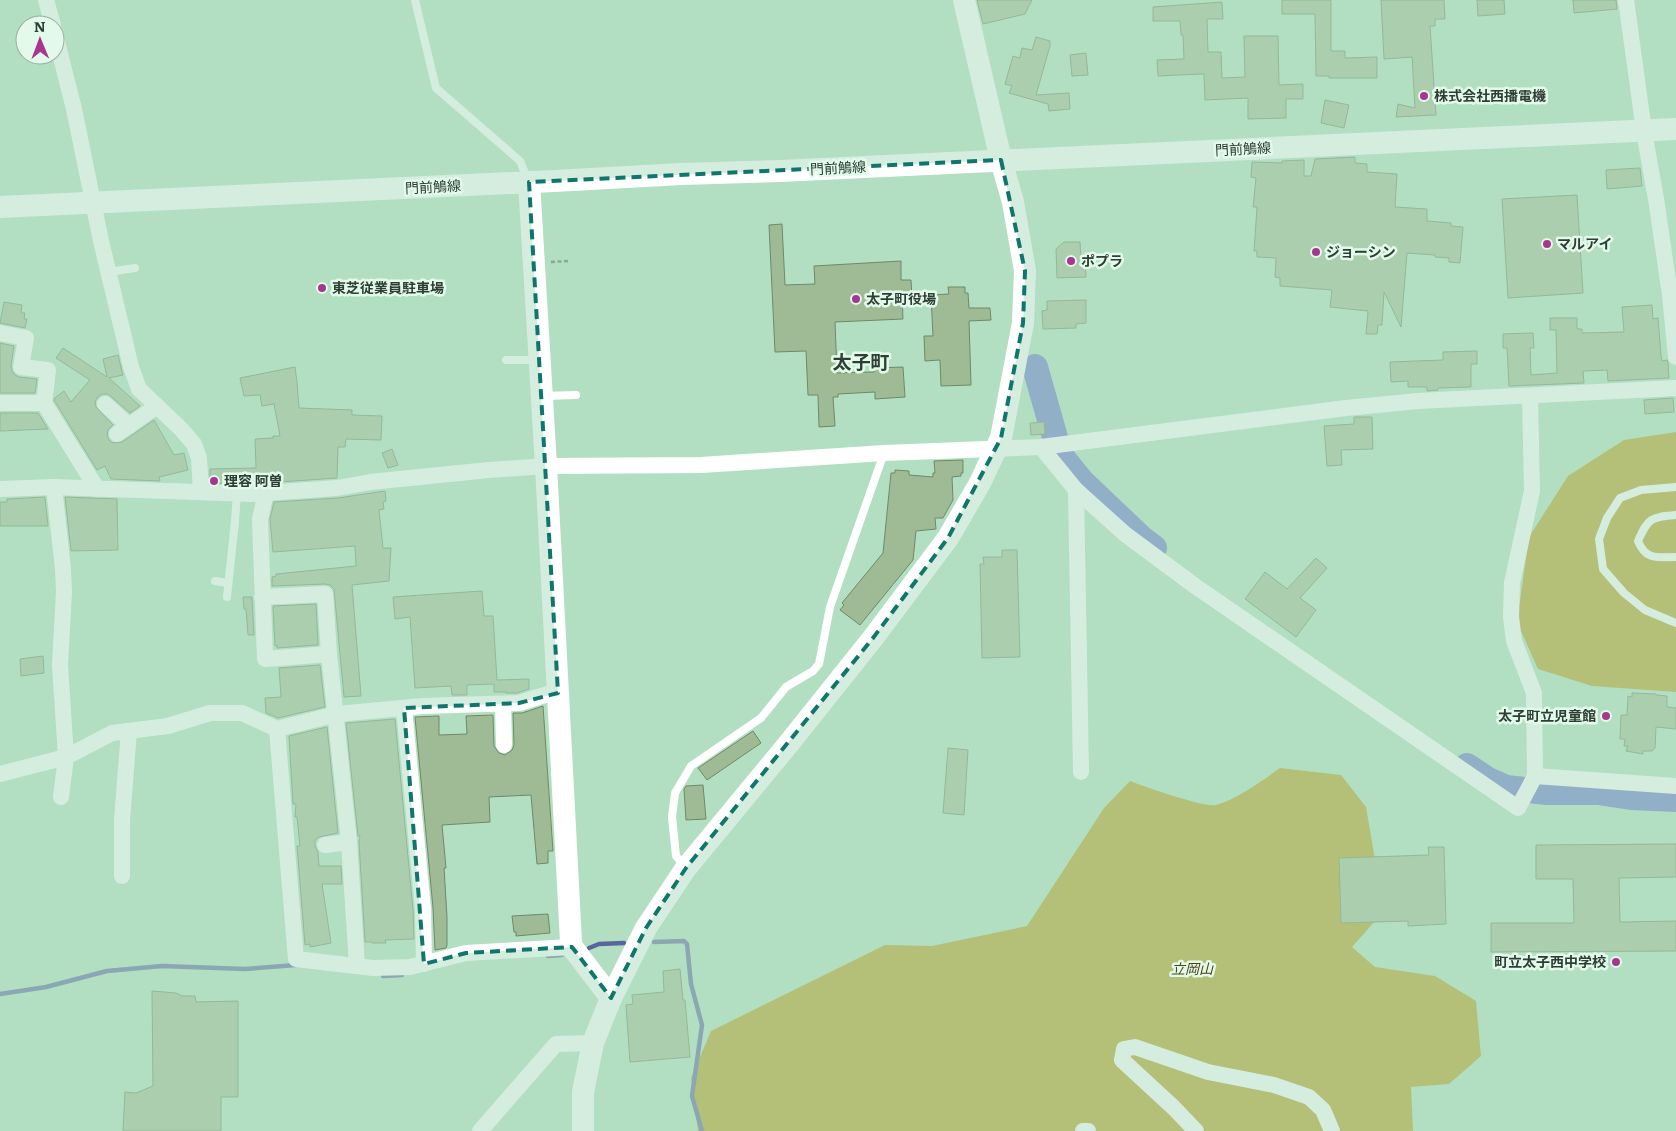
<svg xmlns="http://www.w3.org/2000/svg" width="1676" height="1131" font-family="Literata,'Noto Sans JP',serif">
  <rect width="100%" height="100%" fill="#b2dfc2"/>
  <!-- forest -->
  <g fill="#b59c1e">
    <polygon points="1676,432 1676,692 1592,686 1538,669 1517,622 1529,537 1568,476 1624,440"/>
    <path d="M1280,768L1341,775L1366,807L1375,859L1376,920L1352,947L1375,967L1435,976L1476,1001L1481,1056L1449,1084L1411,1087L1413,1131H698L691,1078L711,1031L885,945L932,946L1027,926L1104,808L1130,781C1143,786 1205,808 1216,805C1239,798 1260,782 1280,768Z"/>
  </g>
  <g fill="none" stroke-linecap="round" stroke-linejoin="round">
    <!-- stream -->
    <g stroke="#5965a0" stroke-width="4.5">
      <polyline points="654,942 684,941 687,944 691,984 702,1025 692,1096 702,1131"/>
      <polyline points="589,948 599,944 624,943"/>
      <polyline points="548,956 562,955"/>
      <polyline points="383,976 402,975"/>
      <polyline points="0,994 46,987 107,971 162,966 245,969 296,965"/>
    </g>
    <!-- river -->
    <g stroke="#6c75cf" stroke-width="26">
      <polyline points="1035,367 1060,455 1082,482 1142,539 1154,548"/>
      <polyline points="1467,766 1488,780 1506,788 1547,792 1598,792 1631,797 1676,799"/>
    </g>
  </g>
  <!-- building -->
  <g fill="#9fbb95" stroke="#6f8965">
    <polygon points="977,0 1032,0 1025,14 983,24"/>
    <polygon points="1282,0 1331,0 1331,51 1345,51 1345,58 1377,57 1377,78 1329,78 1329,76 1316,76 1315,14 1282,14"/>
    <polygon points="1381,0 1444,0 1445,19 1435,19 1435,26 1430,26 1436,115 1396,117 1398,104 1415,108 1412,57 1384,59"/>
    <polygon points="1477,0 1504,0 1505,14 1478,16"/>
    <polygon points="1573,0 1616,0 1617,9 1574,13"/>
    <polygon points="1222,2 1223,19 1207,19 1208,52 1221,52 1222,78 1245,77 1244,36 1278,36 1279,85 1303,84 1303,99 1286,99 1286,118 1248,119 1248,98 1205,100 1204,74 1158,76 1157,60 1184,59 1183,35 1181,35 1180,21 1153,21 1153,7"/>
    <polygon points="1036,37 1050,41 1050,46 1036,95 1069,93 1070,109 1049,111 1048,104 1009,93 1012,86 1005,84 1013,56 1020,58 1022,48 1032,50"/>
    <polygon points="1086,53 1088,75 1072,76 1070,55"/>
    <polygon points="1325,100 1349,105 1344,128 1321,123"/>
    <polygon points="1355,157 1355,163 1367,164 1367,172 1397,174 1395,207 1427,209 1427,221 1451,223 1451,226 1463,227 1460,263 1449,262 1449,258 1435,257 1435,255 1407,253 1401,327 1384,292 1382,325 1378,325 1377,334 1366,334 1368,311 1330,307 1332,290 1280,286 1280,278 1275,277 1276,258 1257,257 1257,251 1254,251 1257,207 1253,207 1256,178 1251,177 1252,162 1282,163 1282,161 1304,160 1304,176 1311,176 1315,159"/>
    <polygon points="1640,168 1642,186 1607,189 1606,170"/>
    <polygon points="1577,195 1583,293 1508,298 1502,199"/>
    <polygon points="782,224 785,285 815,284 814,266 901,261 901,280 911,280 912,297 902,297 903,319 835,322 837,373 874,372 874,368 903,367 905,397 875,399 875,392 838,394 838,397 833,397 835,426 819,427 818,395 808,395 806,351 775,352 769,225"/>
    <polygon points="1064,242 1080,242 1081,260 1085,260 1086,277 1057,278 1056,249"/>
    <polygon points="948,287 965,287 965,293 968,293 969,308 990,308 991,320 969,321 971,385 941,386 940,360 925,361 924,336 933,336 931,295 949,294"/>
    <polygon points="1086,300 1086,323 1076,324 1076,328 1043,329 1042,311 1047,310 1047,301"/>
    <polygon points="4,302 22,305 21,313 25,313 24,319 27,319 25,328 0,323"/>
    <polygon points="1652,305 1653,319 1658,318 1661,355 1662,361 1667,360 1668,363 1669,378 1608,381 1607,370 1583,371 1584,383 1509,386 1507,348 1503,348 1503,334 1533,333 1534,348 1530,348 1531,375 1557,373 1556,330 1550,330 1550,318 1577,318 1577,329 1582,329 1582,333 1624,332 1622,307"/>
    <polygon points="0,343 14,346 11,365 12,371 15,375 19,377 37,379 35,393 0,393"/>
    <polygon points="63,348 107,377 103,359 118,355 123,375 109,378 140,406 130,413 108,394 102,394 97,398 95,402 96,407 113,425 108,430 107,435 109,440 113,443 122,442 154,420 174,455 184,453 188,470 159,477 160,481 111,479 105,466 97,470 54,400 55,398 64,391 71,402 90,380 56,358"/>
    <polygon points="1477,351 1477,364 1471,364 1471,387 1438,388 1438,390 1427,391 1427,387 1408,387 1408,381 1391,382 1390,362 1443,360 1443,352"/>
    <polygon points="295,367 297,382 299,408 352,410 352,415 382,416 381,440 346,439 345,447 338,447 337,478 251,484 210,483 210,469 256,468 255,439 273,438 273,436 280,436 274,404 262,406 260,395 244,396 240,378"/>
    <polygon points="1673,398 1674,412 1645,414 1644,400"/>
    <polygon points="0,413 38,413 48,429 0,431"/>
    <polygon points="1354,417 1372,417 1373,449 1341,450 1342,465 1327,466 1324,426 1354,424"/>
    <polygon points="1044,422 1045,434 1031,435 1030,423"/>
    <polygon points="392,449 398,465 388,468 382,453"/>
    <polygon points="963,460 963,473 961,473 961,476 952,477 953,500 943,518 935,518 936,529 916,531 913,560 860,625 840,610 844,605 842,603 883,553 891,473 895,473 895,470 909,471 909,475 933,477 933,473 935,473 934,461"/>
    <polygon points="385,491 386,501 383,502 384,509 379,510 383,548 391,548 389,581 352,585 361,696 344,697 334,589 330,585 325,584 272,586 272,577 276,576 276,574 356,566 355,546 273,552 270,519 274,502 338,498"/>
    <polygon points="45,497 48,526 0,526 0,502 7,502 7,499"/>
    <polygon points="65,497 117,499 118,550 71,551"/>
    <polygon points="1002,550 1017,550 1020,657 982,658 980,564 984,564 983,557 1002,557"/>
    <polygon points="1316,558 1327,568 1300,598 1316,610 1296,637 1245,599 1265,572 1287,589"/>
    <polygon points="482,591 484,616 493,616 497,680 529,679 529,689 517,693 506,693 506,692 494,692 494,684 467,685 467,695 452,695 451,686 415,688 410,617 395,619 393,597"/>
    <polygon points="243,597 252,597 254,635 248,635 246,609 244,609"/>
    <polygon points="316,604 318,645 277,648 277,645 275,646 273,606"/>
    <polygon points="43,656 44,673 21,676 20,659"/>
    <polygon points="320,665 325,707 278,718 266,713 265,698 281,697 279,668"/>
    <polygon points="1632,693 1656,694 1656,695 1667,696 1667,707 1676,708 1676,729 1656,727 1655,748 1652,751 1643,751 1643,754 1626,751 1628,746 1624,746 1625,739 1620,739 1621,715 1627,715 1628,696 1632,697"/>
    <polygon points="543,706 553,851 548,851 548,863 537,864 531,795 489,797 490,822 442,825 446,868 444,868 447,917 447,945 446,948 435,950 433,908 415,717 439,716 439,735 467,734 466,716 493,715 494,746 499,753 505,755 512,750 514,745 513,713 522,713"/>
    <polygon points="395,719 413,910 414,939 385,940 386,943 372,943 372,942 365,942 359,842 360,836 358,836 346,723"/>
    <polygon points="327,727 338,833 319,837 315,840 315,846 318,852 319,866 341,866 342,884 322,884 331,943 310,947 310,944 305,945 297,846 300,846 297,817 295,817 296,804 293,804 289,736"/>
    <polygon points="753,731 761,743 707,780 698,768"/>
    <polygon points="948,748 968,750 964,815 943,813"/>
    <polygon points="703,785 706,819 686,820 684,789 686,786"/>
    <polygon points="1676,844 1676,877 1619,878 1620,922 1676,921 1676,951 1491,952 1491,923 1574,923 1573,879 1536,879 1536,845"/>
    <polygon points="1428,847 1444,847 1446,924 1408,926 1408,921 1341,923 1339,858 1429,855"/>
    <polygon points="548,914 550,933 516,936 516,932 514,932 512,916"/>
    <polygon points="680,969 683,1000 685,1000 690,1057 630,1062 626,1005 633,1004 632,995 664,992 663,971"/>
    <polygon points="152,991 176,993 182,996 195,996 196,1002 238,1001 238,1097 221,1097 221,1131 123,1131 125,1092 136,1093 153,1086"/>
  </g>
  <g fill="none" stroke-linecap="round" stroke-linejoin="round">
    <!-- path -->
    <polyline stroke="#86ab94" stroke-width="2.5" stroke-dasharray="4 2.5" stroke-linecap="butt" points="551,262 568,261"/>
    <!-- lane -->
    <g stroke="#fff" stroke-width="8">
      <polyline points="415,0 436,88 520,161 528,180"/>
      <polyline points="109,272 135,268"/>
      <polyline points="506,360 537,360"/>
      <polyline points="543,396 576,395"/>
      <polyline points="1676,487 1641,490 1620,498 1607,518 1599,539 1603,569 1624,593 1645,610 1676,623"/>
      <path d="M1676,515C1651,517 1648,518 1638,541C1646,561 1658,557 1676,557"/>
      <polyline points="215,581 228,583"/>
      <polyline points="227,597 235,521 237,493"/>
      <polyline points="685,867 676,856 672,817 675,793 691,766 761,718 786,687 813,671 819,664 830,607 884,453"/>
    </g>
    <!-- street -->
    <g stroke="#fff" stroke-width="16">
      <polyline points="46,0 53,25"/>
      <polyline points="1626,0 1644,131 1657,205 1670,295 1676,357"/>
      <polyline points="55,34 74,109 101,241 131,367 139,389 181,429 194,444 199,458 201,492"/>
      <polyline points="0,333 26,338 21,367 48,370 44,403 97,489"/>
      <polyline points="0,403 44,403"/>
      <polyline points="105,404 129,426"/>
      <polyline points="117,434 157,406"/>
      <polyline points="1041,447 1076,490 1125,534 1195,586 1518,808 1535,776 1534,693 1514,641 1511,617 1512,583 1532,491 1530,396"/>
      <polyline points="54,487 63,569 64,592 60,665 66,757 61,797"/>
      <polyline points="0,489 54,487 251,494 337,488 370,482 489,470 546,466 701,465 884,453 1041,447 1346,408 1418,401 1676,388"/>
      <polyline points="1076,490 1081,772"/>
      <polyline points="266,493 260,519 265,659 329,654"/>
      <polyline points="262,597 325,594 329,654 349,842 357,966"/>
      <polyline points="503,704 504,745"/>
      <polyline points="404,708 423,909 424,964"/>
      <polyline points="277,729 296,959 373,968 410,967 466,953 572,947"/>
      <polyline points="0,774 66,757 112,733 168,726 210,713 242,713 277,729 337,714 423,706 519,703 548,694 558,693"/>
      <polyline points="1535,776 1676,786"/>
      <polyline points="325,845 349,842"/>
      <polyline points="122,876 122,820 129,731"/>
      <polyline points="480,1131 556,1044 593,1043"/>
      <polyline points="1083,1131 1088,1131"/>
      <polyline points="1196,1131 1174,1108 1122,1060 1124,1049 1135,1047 1208,1072 1274,1085 1309,1097 1323,1110 1332,1131"/>
    </g>
    <!-- secondary -->
    <g stroke="#fff" stroke-width="22">
      <polyline points="529,182 546,466 571,942 572,947 611,998"/>
      <polyline points="0,207 554,181 681,174 780,171 1676,129"/>
      <polyline points="583,1131 583,1092 593,1043 611,998 646,928 686,868 790,742 873,638 948,538 980,483 1001,438 1023,323 1025,271 1013,202 1001,160 964,0"/>
    </g>
  </g>
  <!-- marked area -->
  <path d="M0 0H1676V1131H0ZM1001,160L1025,271L1023,323L1001,438L948,538L873,638L686,868L646,928L611,998L572,947L466,953L424,964L404,708L519,703L558,693L529,182Z" fill="#b2dfc2" fill-opacity=".55" fill-rule="evenodd"/>
  <path fill="none" stroke="#0f766e" stroke-width="4" stroke-dasharray="10 6" stroke-linejoin="round" d="M1001,160L1025,271L1023,323L1001,438L948,538L873,638L686,868L646,928L611,998L572,947L466,953L424,964L404,708L519,703L558,693L529,182Z"/>
  <!-- markers -->
  <g fill="#a83691" stroke="#e3faeb" stroke-width="2">
    <circle cx="1424" cy="96" r="5"/>
    <circle cx="1547" cy="244" r="5"/>
    <circle cx="1316" cy="252" r="5"/>
    <circle cx="1071" cy="261" r="5"/>
    <circle cx="322" cy="288" r="5"/>
    <circle cx="856" cy="299" r="5"/>
    <circle cx="214" cy="481" r="5"/>
    <circle cx="1606" cy="716" r="5"/>
    <circle cx="1616" cy="962" r="5"/>
  </g>
  <g text-anchor="middle" stroke-width="5" stroke-linejoin="round" paint-order="stroke">
    <!-- poi labels -->
    <g font-size="14" font-weight="bold" fill="#2d3f34" stroke="#e3faeb" text-anchor="start">
      <text x="1434" y="101">株式会社西播電機</text>
      <text x="1557" y="249">マルアイ</text>
      <text x="1326" y="257">ジョーシン</text>
      <text x="1081" y="266">ポプラ</text>
      <text x="332" y="293">東芝従業員駐車場</text>
      <text x="866" y="304">太子町役場</text>
      <text x="224" y="486">理容 阿曽</text>
      <text x="1596" y="721" text-anchor="end">太子町立児童館</text>
      <text x="1606" y="967" text-anchor="end">町立太子西中学校</text>
    </g>
    <!-- street labels -->
    <g font-size="14" fill="#2d3f34" stroke="#e3faeb">
      <text transform="translate(1243 149) rotate(-3)" y="5">門前鵤線</text>
      <text transform="translate(838 168) rotate(-3)" y="5">門前鵤線</text>
      <text transform="translate(433 187) rotate(-3)" y="5">門前鵤線</text>
    </g>
    <!-- park labels -->
    <g font-size="14" font-style="italic" fill="#4e4415" stroke="#e3faeb">
      <text x="1192" y="974">立岡山</text>
    </g>
    <!-- district labels -->
    <g font-size="19" font-weight="bold" fill="#2d3f34" stroke="#e3faeb">
      <text x="861" y="369">太子町</text>
    </g>
  </g>
  <!-- north arrow -->
  <g transform="translate(40 40) rotate(359)"><circle r="24" fill="#e3faeb" stroke="#9aafa2"/>
  <path d="M0-4L9 19L0 12L-9 19Z" fill="#a83691"/>
  <text y="-8" font-size="14" font-weight="bold" text-anchor="middle" fill="#2d3f34">N</text>
  </g>
</svg>
